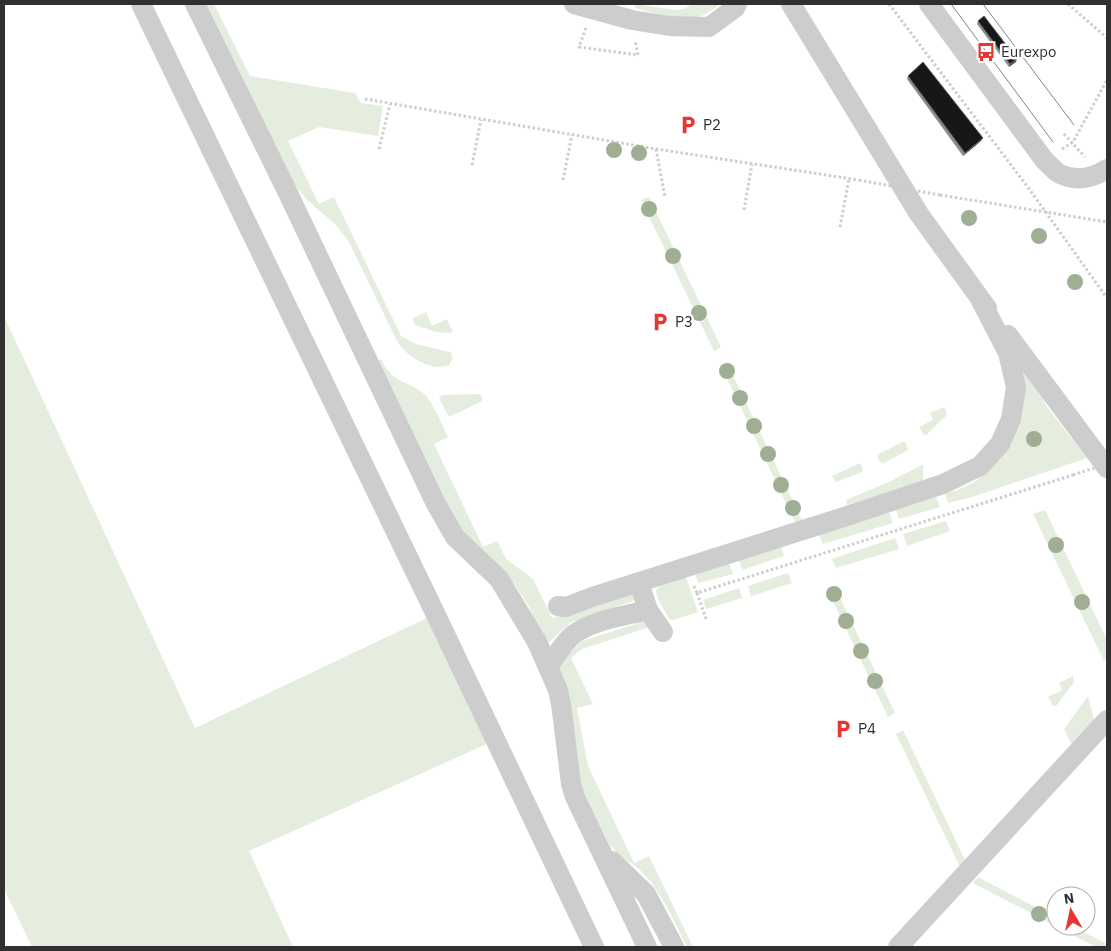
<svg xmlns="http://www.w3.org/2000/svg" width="1111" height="951" font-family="'IBM Plex Sans',sans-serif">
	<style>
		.green { fill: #e5edde }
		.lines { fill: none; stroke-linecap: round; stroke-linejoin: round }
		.path { stroke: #cdcdcd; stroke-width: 3; stroke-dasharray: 2.5 2.5; stroke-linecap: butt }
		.minor { stroke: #cdcdcd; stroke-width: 20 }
		.tram { stroke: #858585; stroke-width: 1 }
		.path-bridge { stroke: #cdcdcd; stroke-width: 3; stroke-dasharray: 2.5 2.5; stroke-linecap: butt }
		.tree { fill: #9eaf94 }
		.wall { fill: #8b8b8b }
		.shaded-wall { fill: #5d5d5d }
		.building { fill: #171717; stroke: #5d5d5d }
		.labels { text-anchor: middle; stroke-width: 5; stroke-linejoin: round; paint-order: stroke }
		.poi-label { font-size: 15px; fill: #303030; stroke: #fff; text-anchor: start }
	</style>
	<rect width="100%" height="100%" fill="#fff"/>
	<!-- green -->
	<path class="green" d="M206 4H214L250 76 355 93 361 103 383 106 378 136 319 127 288 141 319 204 334 197 401 336 416 344 450 352 453 358 449 365C431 372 408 357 398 343L349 242 335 224 307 200 289 178Z
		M635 4 675 10 684 9 692 4H720C691 30 668 16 635 8Z
		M649 197 721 347 714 351 641 200Z
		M426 312 432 326 447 319 452 330V333L436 332 415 325 412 319Z
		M4 316 195 728 431 616 491 742 249 851 293 947H32L4 889Z
		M1015 356 1030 376 1047 407 1087 458 972 497 948 503 945 494 960 489 976 481 997 462Z
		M381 359C392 383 406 380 423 393 433 401 442 425 448 437L434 444 483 547 497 541 506 559 533 579 552 618 634 594 636 600 571 622 547 644 529 607 514 583 456 527 377 362Z
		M728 365 802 520 795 522 722 368Z
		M479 394 482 397V401L449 417 439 398 442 395Z
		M944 407 947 414 946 416 926 435H924L919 427 933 420 930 413Z
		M905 441 908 450 884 463 880 462 877 455Z
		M860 463 863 470 862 472 836 482 832 476Z
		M922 465H923V481L847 505 846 500 889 482Z
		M936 497 940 507 899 519 896 510Z
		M1045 510 1107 640V657L1104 661 1033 514Z
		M889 512 893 523 823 544 819 534Z
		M946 521 950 531 907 546 903 534Z
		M895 538 899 549 836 568 832 559Z
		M781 546 784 556 742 570 739 560Z
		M729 563 733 574 698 583 695 574Z
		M788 573 792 583 751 596 748 586Z
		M686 577 698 612 673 620 669 619 657 596 656 590 661 585Z
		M835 587 895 713 888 717 828 591Z
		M739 588 742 598 706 609 703 600Z
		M645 621 649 626 647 628 582 649 571 658 593 704 577 708 588 766 634 863 649 856 693 947H687L666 905 651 882 638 868 618 854 609 844 580 784 558 665 582 641Z
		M1073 676 1074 682 1056 706H1053L1048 697 1062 690 1059 683Z
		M1088 696 1094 720 1071 744 1064 729Z
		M903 730 966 862 961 869 896 734Z
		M978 877 1056 918V926H1072L1107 944V947H1096L973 883Z"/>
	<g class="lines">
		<!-- path -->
		<path class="path" d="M889 4 1027 186 1107 298
			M1068 4 1107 38
			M586 28 579 47 638 55 635 40
			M365 99 656 149 859 180
			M1064 134 1085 157
			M379 149 390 104
			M656 149 665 197
			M1062 149 1073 142 1107 80
			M472 165 481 120
			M563 180 572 135
			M940 195 1107 222
			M744 210 752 164
			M840 227 849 179
			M694 586 697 593 1073 475
			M697 593 706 619"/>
		<!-- minor -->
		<path class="minor" d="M141 4 436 615 594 947
			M195 4 287 191 436 504 455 537 499 579 537 642 558 690 561 704 571 784 575 797 647 947
			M574 4 632 20 669 26 709 27 735 8 737 4
			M791 4 919 214 987 308
			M929 4 1045 161C1050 165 1055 172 1060 174 1077 182 1093 178 1107 169
			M1008 335 1107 468
			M558 606 566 607 592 597 841 518 943 484 980 466 1000 444 1011 419 1016 387 1008 353 979 297
			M648 610 663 632
			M548 667C556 656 563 643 574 634 593 620 625 616 648 610L639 582
			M612 861 646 894 674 947
			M898 947 1107 720"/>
		<!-- tram -->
		<path class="tram" d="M951 4 1053 142
			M983 4 1074 125"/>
		<!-- path-bridge -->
		<path class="path-bridge" d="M859 180 940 195
			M1073 475 1107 464"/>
	</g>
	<!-- trees -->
	<g class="tree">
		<circle cx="614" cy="150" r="8"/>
		<circle cx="639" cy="153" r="8"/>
		<circle cx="649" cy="209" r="8"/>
		<circle cx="969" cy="218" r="8"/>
		<circle cx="1039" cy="236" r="8"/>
		<circle cx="673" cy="256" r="8"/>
		<circle cx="1075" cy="282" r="8"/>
		<circle cx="699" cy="313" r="8"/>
		<circle cx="727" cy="371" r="8"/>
		<circle cx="740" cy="398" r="8"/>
		<circle cx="754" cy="426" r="8"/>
		<circle cx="1034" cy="439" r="8"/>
		<circle cx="768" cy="454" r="8"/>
		<circle cx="781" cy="485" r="8"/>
		<circle cx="793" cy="508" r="8"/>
		<circle cx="1056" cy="545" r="8"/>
		<circle cx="834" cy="594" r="8"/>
		<circle cx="1082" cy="602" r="8"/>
		<circle cx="846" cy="621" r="8"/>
		<circle cx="861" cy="651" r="8"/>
		<circle cx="875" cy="681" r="8"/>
		<circle cx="1039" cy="914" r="8"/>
	</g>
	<!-- wall -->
	<path class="wall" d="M978 21 1016 62 1009 67 977 24Z
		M908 76 981 141 963 156 907 79Z"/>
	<!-- shaded-wall -->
	<path class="shaded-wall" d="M1017 59 1016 62 1009 67 1010 64Z
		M983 138 981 141 963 156 965 153Z"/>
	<!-- building -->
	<path class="building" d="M984 16 1017 59 1010 64 978 21Z
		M923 62 983 138 965 153 908 76Z"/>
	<!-- icons -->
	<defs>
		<g id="bus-bare" transform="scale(1.5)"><path d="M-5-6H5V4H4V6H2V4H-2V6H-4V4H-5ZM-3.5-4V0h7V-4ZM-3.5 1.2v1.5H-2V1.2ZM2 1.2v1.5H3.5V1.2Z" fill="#e73632" stroke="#fff" stroke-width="2.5" paint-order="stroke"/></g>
		<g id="parking-bare" transform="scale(1.5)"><path d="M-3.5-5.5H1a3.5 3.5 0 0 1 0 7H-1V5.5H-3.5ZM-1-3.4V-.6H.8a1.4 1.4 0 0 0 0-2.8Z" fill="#e73632" stroke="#fff" stroke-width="2.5" paint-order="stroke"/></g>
	</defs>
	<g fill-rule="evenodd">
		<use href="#bus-bare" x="986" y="52"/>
		<use href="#parking-bare" x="688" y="125"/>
		<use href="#parking-bare" x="660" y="322"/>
		<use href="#parking-bare" x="843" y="729"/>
	</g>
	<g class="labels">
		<!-- poi labels -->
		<g class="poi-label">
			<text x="1001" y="57">Eurexpo</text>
			<text x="703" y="130">P2</text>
			<text x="675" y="327">P3</text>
			<text x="858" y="734">P4</text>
		</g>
	</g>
	<!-- border -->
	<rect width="1111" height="951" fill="none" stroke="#303030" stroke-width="10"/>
	<!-- north arrow -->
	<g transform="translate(1071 911) rotate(351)"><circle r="24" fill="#ffffff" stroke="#acacac"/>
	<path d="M0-4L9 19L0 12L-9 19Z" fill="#e73632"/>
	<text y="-8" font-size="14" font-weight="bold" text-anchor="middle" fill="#303030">N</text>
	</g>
</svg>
